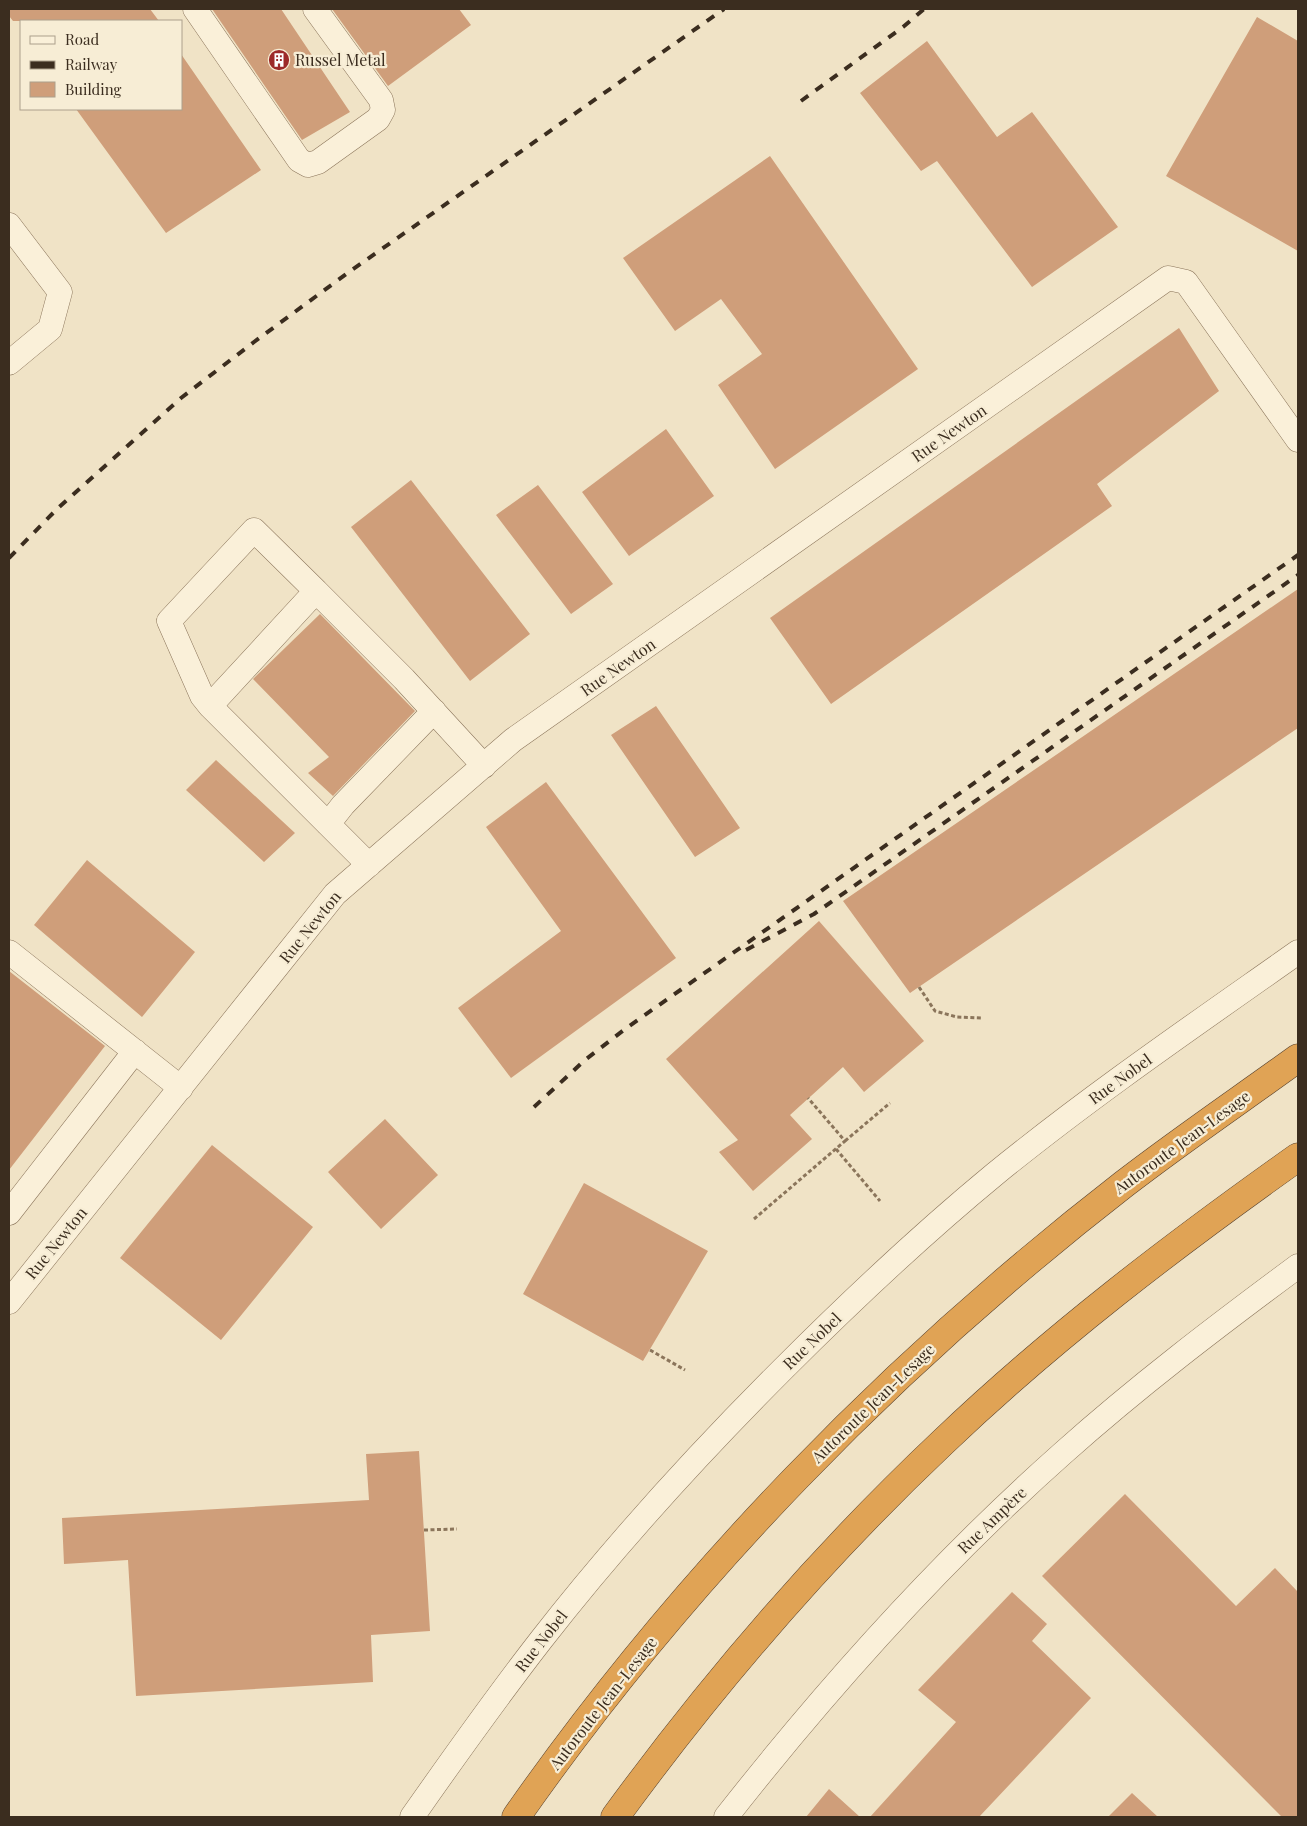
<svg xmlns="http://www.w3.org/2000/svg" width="1307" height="1826" font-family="'Playfair Display',serif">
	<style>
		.building { fill: #cf9e7a }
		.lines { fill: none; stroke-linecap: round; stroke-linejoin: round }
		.minor-casing { stroke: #8b755b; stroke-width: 25 }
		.highway-casing { stroke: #59432f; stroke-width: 29 }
		.path { stroke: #8b755b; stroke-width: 3; stroke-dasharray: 4 2.5; stroke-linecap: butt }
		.minor { stroke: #faf0d9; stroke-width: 24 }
		.highway { stroke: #e0a355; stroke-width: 28 }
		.rail { stroke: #3b2d1f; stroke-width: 4; stroke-dasharray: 9 9; stroke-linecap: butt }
		.labels { text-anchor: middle; stroke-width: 4.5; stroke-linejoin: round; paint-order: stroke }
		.poi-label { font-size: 16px; fill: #3b2d1f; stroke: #f7edd5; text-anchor: start }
		.street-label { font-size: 16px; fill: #3b2d1f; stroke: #f7edd5 }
	</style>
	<rect width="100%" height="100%" fill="#f0e3c6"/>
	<!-- building -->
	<path class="building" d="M9 9H150L159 21H13L9 16Z
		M212 9H281L350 112 302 140Z
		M332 9H459L471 25 388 86Z
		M1257 17 1298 41V251L1166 176Z
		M927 41 997 137 1032 112 1118 227 1032 287 937 161 921 171 860 93Z
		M181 54 261 170 166 233 76 109H181Z
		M770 156 918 369 775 469 718 385 762 354 721 299 675 331 623 258Z
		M1179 328 1219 391 1097 484 1112 506 831 704 770 618Z
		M666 429 714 496 629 556 582 492Z
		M411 480 530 634 470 681 351 527Z
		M538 485 613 584 571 614 496 515Z
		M1298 589V728L910 993 843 901Z
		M320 614 415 711 333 796 308 773 329 757 253 679Z
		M656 706 740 828 695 857 611 735Z
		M216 760 295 833 264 862 186 790Z
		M546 782 676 958 511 1078 458 1008 561 931 486 827Z
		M87 860 195 952 142 1017 34 925Z
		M819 921 924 1041 864 1092 843 1067 790 1115 812 1139 753 1191 719 1152 738 1140 666 1059Z
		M9 971 105 1046 9 1170Z
		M385 1119 438 1175 381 1229 328 1172Z
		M212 1145 313 1227 221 1340 120 1258Z
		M584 1183 708 1251 643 1361 523 1294Z
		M419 1451 430 1631 371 1635 373 1682 136 1696 128 1560 64 1564 62 1518 369 1500 366 1454Z
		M1125 1494 1236 1606 1275 1568 1298 1592V1817H1282L1042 1576Z
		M1012 1592 1047 1624 1032 1641 1091 1698 979 1817H870L956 1722 918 1690Z
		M829 1789 860 1817H806Z
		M1132 1793 1158 1817H1108Z"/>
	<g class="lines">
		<!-- minor casing -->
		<g class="minor-casing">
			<path id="minor" d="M195 9 299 160 308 165 318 162 378 119 383 110 381 100 315 9
				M9 225 60 292 50 329 9 363
				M316 591 254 530 169 621 202 696 210 706 369 865
				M210 706 316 591 404 679 484 766
				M328 824 343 805 434 711
				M9 952 181 1088
				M9 1213 135 1051
				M9 1302 335 894 513 740 1168 278 1186 282 1298 440
				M412 1817C454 1757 496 1698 541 1640 615 1545 697 1455 783 1369 851 1301 921 1235 995 1174 1092 1095 1196 1024 1298 952
				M726 1817C828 1687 939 1563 1063 1453 1138 1386 1217 1326 1298 1266"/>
		</g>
		<!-- highway casing -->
		<g class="highway-casing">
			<path id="highway" d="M516 1817C684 1577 892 1364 1124 1184 1181 1140 1240 1100 1298 1058
				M615 1817C713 1683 822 1556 943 1442 1053 1337 1174 1245 1298 1157"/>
		</g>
		<!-- path -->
		<path class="path" d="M919 987 935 1011 957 1017 982 1018
			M845 1141 890 1103
			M836 1149 880 1201
			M754 1219 845 1141 808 1098
			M650 1350 685 1370
			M424 1530 457 1529"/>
		<!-- minor -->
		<use href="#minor" class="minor"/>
		<!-- highway -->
		<use href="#highway" class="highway"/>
		<!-- rail -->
		<path class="rail" d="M801 101 903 27 924 9
			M9 558 58 508 181 398 254 342 349 272 724 9
			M746 950 814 914 1298 575
			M534 1107 585 1060 625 1029 1298 555"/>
	</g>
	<!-- icons -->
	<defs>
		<g id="building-disc" transform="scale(1.125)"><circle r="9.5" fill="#9c2929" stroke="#f7edd5"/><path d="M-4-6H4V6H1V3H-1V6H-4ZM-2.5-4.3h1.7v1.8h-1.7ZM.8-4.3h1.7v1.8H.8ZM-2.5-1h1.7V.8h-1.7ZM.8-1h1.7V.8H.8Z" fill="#fff"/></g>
	</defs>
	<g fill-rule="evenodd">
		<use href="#building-disc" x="279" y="60"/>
	</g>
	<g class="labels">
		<!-- poi labels -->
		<g class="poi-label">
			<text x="295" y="66">Russel Metal</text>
		</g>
		<!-- street labels -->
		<g class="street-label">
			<text transform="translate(949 433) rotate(-35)" y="6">Rue Newton</text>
			<text transform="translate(618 667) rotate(-35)" y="6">Rue Newton</text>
			<text transform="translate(310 927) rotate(-51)" y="6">Rue Newton</text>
			<text transform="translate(1120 1079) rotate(-36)" y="6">Rue Nobel</text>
			<text transform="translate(1182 1142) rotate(-36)" y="6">Autoroute Jean-Lesage</text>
			<text transform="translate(56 1243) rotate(-51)" y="6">Rue Newton</text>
			<text transform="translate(812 1341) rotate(-44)" y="6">Rue Nobel</text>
			<text transform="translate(873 1403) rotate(-44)" y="6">Autoroute Jean-Lesage</text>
			<text transform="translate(992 1520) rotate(-44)" y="6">Rue Ampère</text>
			<text transform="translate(541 1641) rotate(-52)" y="6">Rue Nobel</text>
			<text transform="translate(603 1703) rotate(-52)" y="6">Autoroute Jean-Lesage</text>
		</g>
	</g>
	<!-- border -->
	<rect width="1307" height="1826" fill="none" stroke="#3b2d1f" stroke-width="20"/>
	<!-- legend -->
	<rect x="20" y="20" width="162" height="90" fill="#f7edd5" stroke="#aca08c"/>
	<rect x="30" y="36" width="25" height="8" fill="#faf0d9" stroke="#aca08c"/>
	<text x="65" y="45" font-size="15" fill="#3b2d1f">Road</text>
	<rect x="30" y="61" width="25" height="8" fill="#3b2d1f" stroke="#aca08c"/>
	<text x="65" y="70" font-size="15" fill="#3b2d1f">Railway</text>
	<rect x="30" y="82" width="25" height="15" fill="#cf9e7a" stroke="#aca08c"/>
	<text x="65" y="95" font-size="15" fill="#3b2d1f">Building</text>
</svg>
